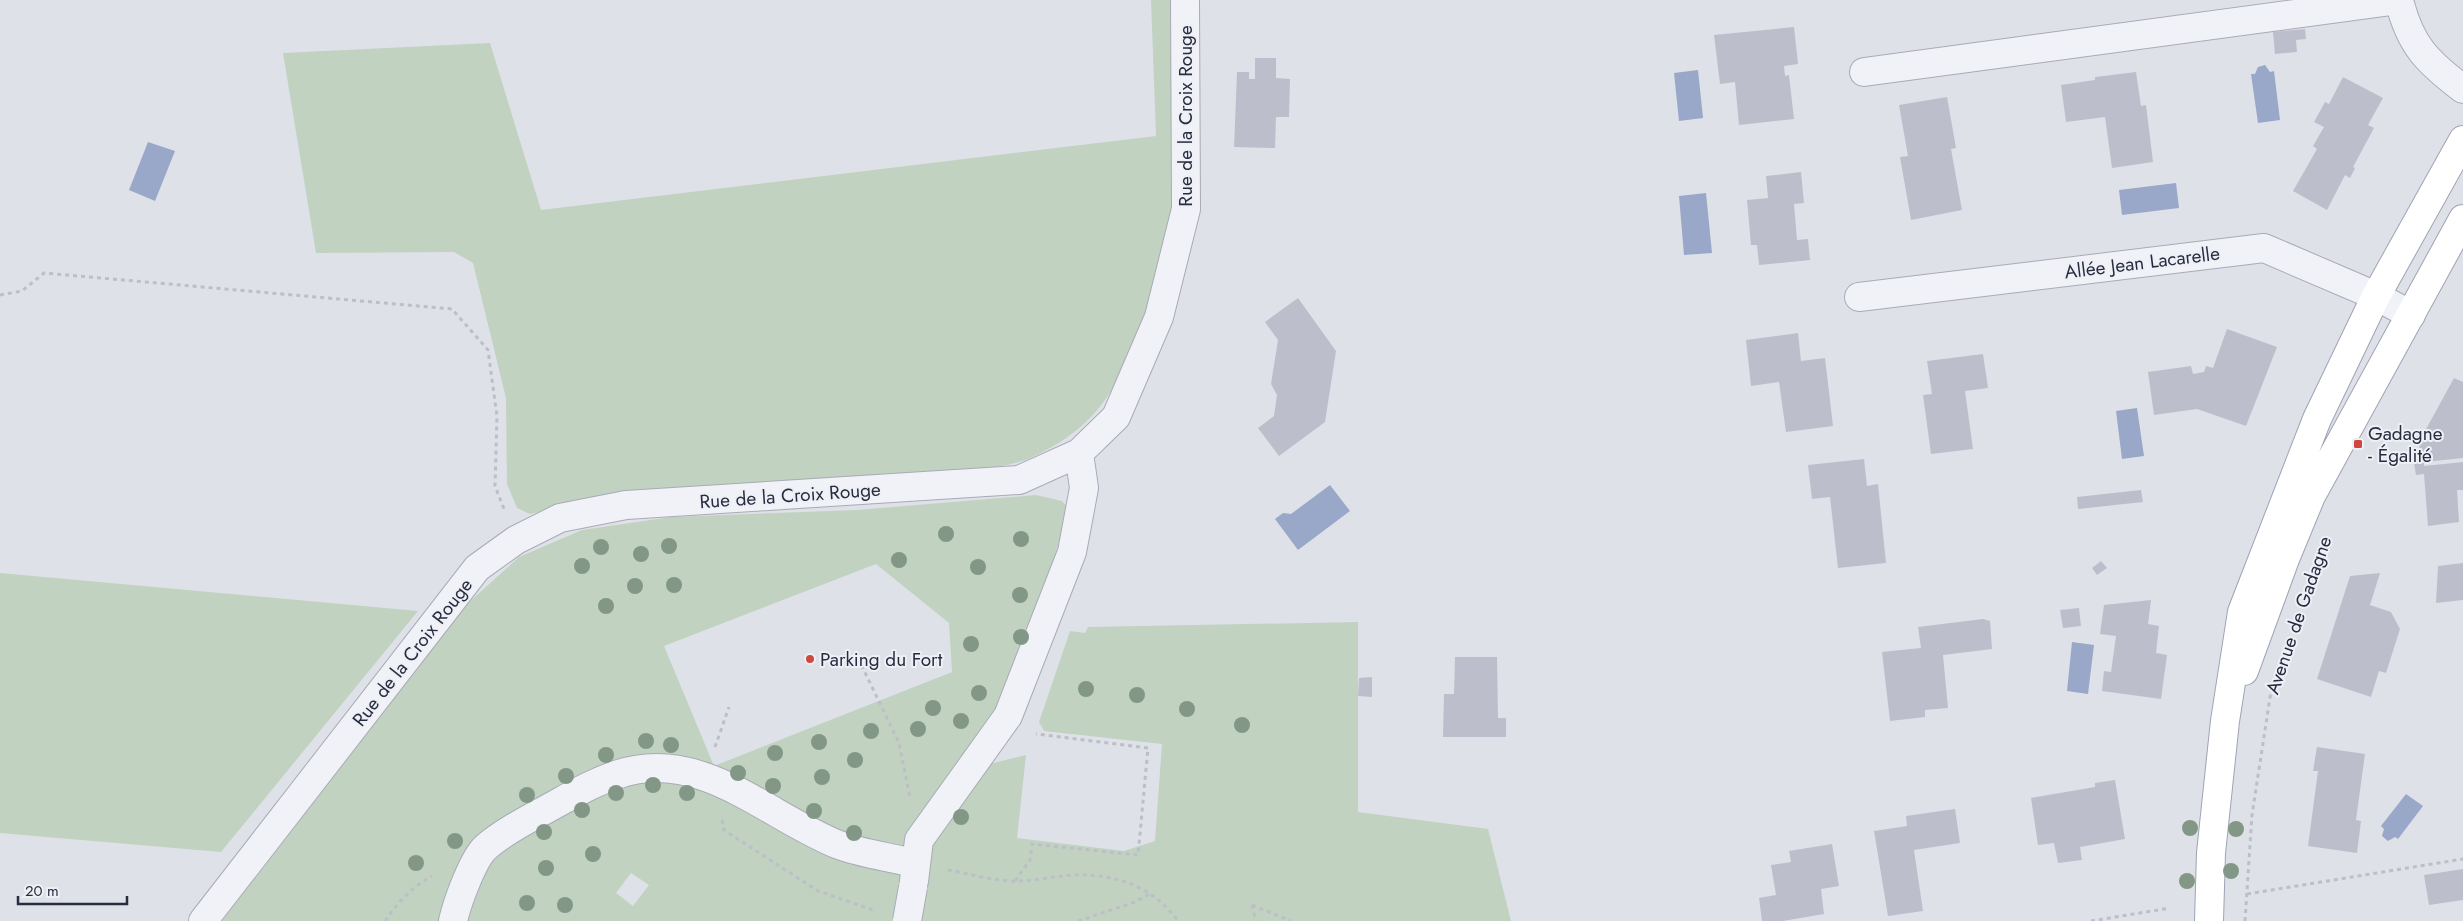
<svg xmlns="http://www.w3.org/2000/svg" width="2463" height="921" font-family="Jost,sans-serif">
	<style>
		.green { fill: #c1d2c0; fill-rule: evenodd }
		.water { fill: #99a7c9 }
		.building { fill: #bcbfcb }
		.lines { fill: none; stroke-linecap: round; stroke-linejoin: round }
		.minor-casing { stroke: #a8abb6; stroke-width: 30 }
		.major-casing { stroke: #9ea3b4; stroke-width: 30 }
		.path { stroke: #bcbfc7; stroke-width: 3; stroke-dasharray: 4 4; stroke-linecap: butt }
		.minor { stroke: #f1f2f7; stroke-width: 28 }
		.major { stroke: #fff; stroke-width: 28 }
		.minor-bridge-casing { stroke: #a8abb6; stroke-width: 30; stroke-linecap: butt }
		.minor-bridge { stroke: #f1f2f7; stroke-width: 28 }
		.tree { fill: #829785 }
		.poi-dot { fill: #d04641; stroke: #eef0f6; stroke-width: 2 }
		.labels { text-anchor: middle; stroke-width: 4; stroke-linejoin: round; paint-order: stroke }
		.street-label { font-size: 19px; fill: #272c40; stroke: #eef0f6 }
		.poi-label { font-size: 19px; fill: #272c40; stroke: #eef0f6; text-anchor: start }
	</style>
	<rect width="100%" height="100%" fill="#dfe1e8"/>
	<!-- green -->
	<path class="green" d="M1151 0H1170L1175 182C1171 249 1137 374 1087 421 1071 437 1040 456 1019 462 1007 466 994 467 981 469L565 506 530 514 517 508 507 484 506 398 473 263 454 252 316 253 283 53 490 43 541 210 1156 136Z
		M1036 495 1062 501 1068 508 1044 595 985 765 1026 755 1017 838 1124 851 1155 841 1162 744 1044 731 1039 722 1070 631 1085 633 1088 627 1358 622V812L1488 829 1511 921H222L466 605 519 557 582 530 671 517 857 510ZM876 564 949 623 952 672 714 766 664 646ZM631 873 649 885 633 906 616 893Z
		M0 573 418 611 221 852 0 833Z"/>
	<!-- water -->
	<path class="water" d="M2265 65 2270 72 2274 71 2280 120 2258 123 2251 74H2255L2258 67Z
		M1698 70 1703 118 1679 121 1674 73Z
		M148 142 175 151 155 201 129 190Z
		M2176 183 2179 208 2122 215 2119 190Z
		M1706 193 1712 253 1684 255 1679 196Z
		M2137 408 2144 456 2122 459 2116 411Z
		M1330 485 1350 511 1298 550 1275 519 1283 513 1291 514Z
		M2072 642 2094 645 2088 694 2067 691Z
		M2406 794 2423 806 2398 839 2395 837 2388 841 2382 836 2384 829 2381 826Z"/>
	<!-- building -->
	<path class="building" d="M1794 27 1798 64 1784 66 1785 76 1789 75 1794 119 1739 125 1735 82 1720 84 1714 35Z
		M2305 29 2306 39 2296 40 2297 52 2275 54 2273 32Z
		M1255 58H1276V78L1290 79 1289 117H1276L1275 148 1234 147 1237 72H1249V79H1255Z
		M2136 72 2141 106 2146 105 2153 162 2112 168 2105 117 2066 122 2061 85 2095 80V77Z
		M2343 77 2383 98 2368 125 2374 128 2353 167 2355 168 2350 178 2345 175 2327 210 2293 191 2317 149 2313 146 2324 127 2314 122 2325 102 2329 104Z
		M1947 97 1956 148 1951 149 1962 210 1911 220 1900 157 1908 156 1899 105Z
		M1801 172 1804 203 1794 204 1797 240 1808 239 1810 260 1759 265 1757 245H1751L1747 200 1768 198 1766 176Z
		M1298 298 1336 351 1325 422 1279 456 1258 428 1274 416 1277 395 1271 384 1278 340 1265 322Z
		M2227 329 2277 347 2246 426 2197 409 2154 415 2148 372 2191 366 2193 374 2204 372 2206 366 2213 368Z
		M1798 333 1801 361 1825 358 1833 426 1786 432 1779 382 1751 386 1746 340Z
		M1983 354 1988 388 1965 391 1973 449 1931 454 1923 395 1932 394 1927 361Z
		M2454 378 2463 382V458L2424 462V466L2463 462V490H2457L2459 522 2428 526 2424 474 2416 475 2414 463 2421 462 2419 442Z
		M1864 459 1867 486 1878 484 1886 563 1838 568 1830 497 1812 499 1808 465Z
		M2141 490 2143 502 2078 509 2077 497Z
		M2101 561 2107 568 2097 575 2092 568Z
		M2463 563V600L2436 603 2438 566Z
		M2380 573 2370 605 2391 612 2400 629 2386 673 2379 671 2371 697 2317 679 2350 576Z
		M2151 600 2148 624 2159 626 2156 653 2167 655 2161 699 2102 691 2104 671 2111 672 2116 636 2100 634 2104 605Z
		M2079 608 2081 626 2063 628 2060 610Z
		M1983 619 1990 621 1992 649 1943 655 1948 708 1925 710V717L1890 721 1882 652 1921 648 1918 627Z
		M1455 657H1497L1498 718H1506V737H1443L1444 694H1454Z
		M1372 677V697L1358 696 1359 678Z
		M2317 747 2365 754 2356 820 2361 821 2357 853 2308 846 2318 771H2313Z
		M2115 780 2125 839 2080 847 2082 860 2058 863 2054 843 2038 845 2031 798 2095 787V783Z
		M1955 809 1960 843 1914 850 1923 911 1888 916 1874 831 1907 826 1906 816Z
		M1832 844 1839 886 1821 889 1824 914 1783 921H1762L1759 898 1776 895 1771 865 1791 862 1789 851Z
		M2463 869V900L2429 905 2424 875Z"/>
	<g class="lines">
		<!-- minor casing -->
		<g class="minor-casing">
			<path id="minor" d="M2399 0C2410 45 2427 62 2463 89
				M1864 72 2399 0
				M1859 297 2264 248 2376 296 2411 315
				M914 881 919 840 1008 716 1072 552 1084 488 1079 453
				M203 921 477 568 516 540 560 518 626 505 1019 480 1079 453 1116 417 1159 317 1186 209 1185 0
				M453 921C457 903 472 862 484 849 497 836 528 819 545 810 569 797 593 782 619 774 701 747 768 817 839 845 863 854 891 857 916 864"/>
		</g>
		<!-- major casing -->
		<g class="major-casing">
			<path id="major" d="M2244 671 2285 559 2311 496 2463 219
				M2209 921 2211 853 2225 721 2242 612 2317 419 2376 296 2463 140"/>
		</g>
		<!-- path -->
		<path class="path" d="M0 295 22 291 44 273 452 309 488 350 497 416 495 486 504 509
			M858 658 899 743 910 797
			M715 747 729 707
			M722 820 724 830 818 891 876 911
			M948 870C970 874 994 881 1016 881 1035 881 1054 876 1074 875 1117 874 1152 886 1178 921
			M1015 881 1030 860 1032 844 1138 855 1148 748 1036 734
			M2247 894 2463 859
			M1252 905 1291 921
			M1252 905 1256 921
			M385 921C398 902 412 887 432 876
			M1078 921 1135 902 1151 893
			M2091 921 2170 908
			M2245 921 2252 815 2271 691"/>
		<!-- minor -->
		<use href="#minor" class="minor"/>
		<!-- major -->
		<use href="#major" class="major"/>
		<!-- minor-bridge casing -->
		<g class="minor-bridge-casing">
			<path id="minor-bridge" d="M907 921 913 887"/>
		</g>
		<!-- minor-bridge -->
		<use href="#minor-bridge" class="minor-bridge"/>
	</g>
	<!-- trees -->
	<g class="tree">
		<circle cx="946" cy="534" r="8"/>
		<circle cx="1021" cy="539" r="8"/>
		<circle cx="669" cy="546" r="8"/>
		<circle cx="601" cy="547" r="8"/>
		<circle cx="641" cy="554" r="8"/>
		<circle cx="899" cy="560" r="8"/>
		<circle cx="582" cy="566" r="8"/>
		<circle cx="978" cy="567" r="8"/>
		<circle cx="674" cy="585" r="8"/>
		<circle cx="635" cy="586" r="8"/>
		<circle cx="1020" cy="595" r="8"/>
		<circle cx="606" cy="606" r="8"/>
		<circle cx="1021" cy="637" r="8"/>
		<circle cx="971" cy="644" r="8"/>
		<circle cx="1086" cy="689" r="8"/>
		<circle cx="979" cy="693" r="8"/>
		<circle cx="1137" cy="695" r="8"/>
		<circle cx="933" cy="708" r="8"/>
		<circle cx="1187" cy="709" r="8"/>
		<circle cx="961" cy="721" r="8"/>
		<circle cx="1242" cy="725" r="8"/>
		<circle cx="918" cy="729" r="8"/>
		<circle cx="871" cy="731" r="8"/>
		<circle cx="646" cy="741" r="8"/>
		<circle cx="819" cy="742" r="8"/>
		<circle cx="671" cy="745" r="8"/>
		<circle cx="775" cy="753" r="8"/>
		<circle cx="606" cy="755" r="8"/>
		<circle cx="855" cy="760" r="8"/>
		<circle cx="738" cy="773" r="8"/>
		<circle cx="566" cy="776" r="8"/>
		<circle cx="822" cy="777" r="8"/>
		<circle cx="653" cy="785" r="8"/>
		<circle cx="773" cy="786" r="8"/>
		<circle cx="616" cy="793" r="8"/>
		<circle cx="687" cy="793" r="8"/>
		<circle cx="527" cy="795" r="8"/>
		<circle cx="582" cy="810" r="8"/>
		<circle cx="814" cy="811" r="8"/>
		<circle cx="961" cy="817" r="8"/>
		<circle cx="2190" cy="828" r="8"/>
		<circle cx="2236" cy="829" r="8"/>
		<circle cx="544" cy="832" r="8"/>
		<circle cx="854" cy="833" r="8"/>
		<circle cx="455" cy="841" r="8"/>
		<circle cx="593" cy="854" r="8"/>
		<circle cx="416" cy="863" r="8"/>
		<circle cx="546" cy="868" r="8"/>
		<circle cx="2231" cy="871" r="8"/>
		<circle cx="2187" cy="881" r="8"/>
		<circle cx="527" cy="903" r="8"/>
		<circle cx="565" cy="905" r="8"/>
	</g>
	<!-- markers -->
	<g class="poi-dot">
		<rect x="2353" y="439" width="10" height="10" rx="2.5"/>
		<circle cx="810" cy="659" r="5"/>
	</g>
	<g class="labels">
		<!-- street labels -->
		<g class="street-label">
			<text transform="translate(1185 116) rotate(-90)" y="7">Rue de la Croix Rouge</text>
			<text transform="translate(2142 262) rotate(-7)" y="7">Allée Jean Lacarelle</text>
			<text transform="translate(790 495) rotate(-4)" y="7">Rue de la Croix Rouge</text>
			<text transform="translate(2298 615) rotate(-71)" y="7">Avenue de Gadagne</text>
			<text transform="translate(412 652) rotate(-52)" y="7">Rue de la Croix Rouge</text>
		</g>
		<!-- poi labels -->
		<g class="poi-label">
			<text x="2368" y="440">Gadagne<tspan x="2368" dy="22">- Égalité</tspan></text>
			<text x="820" y="666">Parking du Fort</text>
		</g>
	</g>
	<!-- scale -->
	<path d="M18 896v8h109v-8" fill="none" stroke="#272c40" stroke-width="2.5"/>
	<text x="25" y="896" font-size="15" fill="#272c40" stroke="#eef0f6" stroke-width="4" paint-order="stroke">20 m</text>
</svg>
